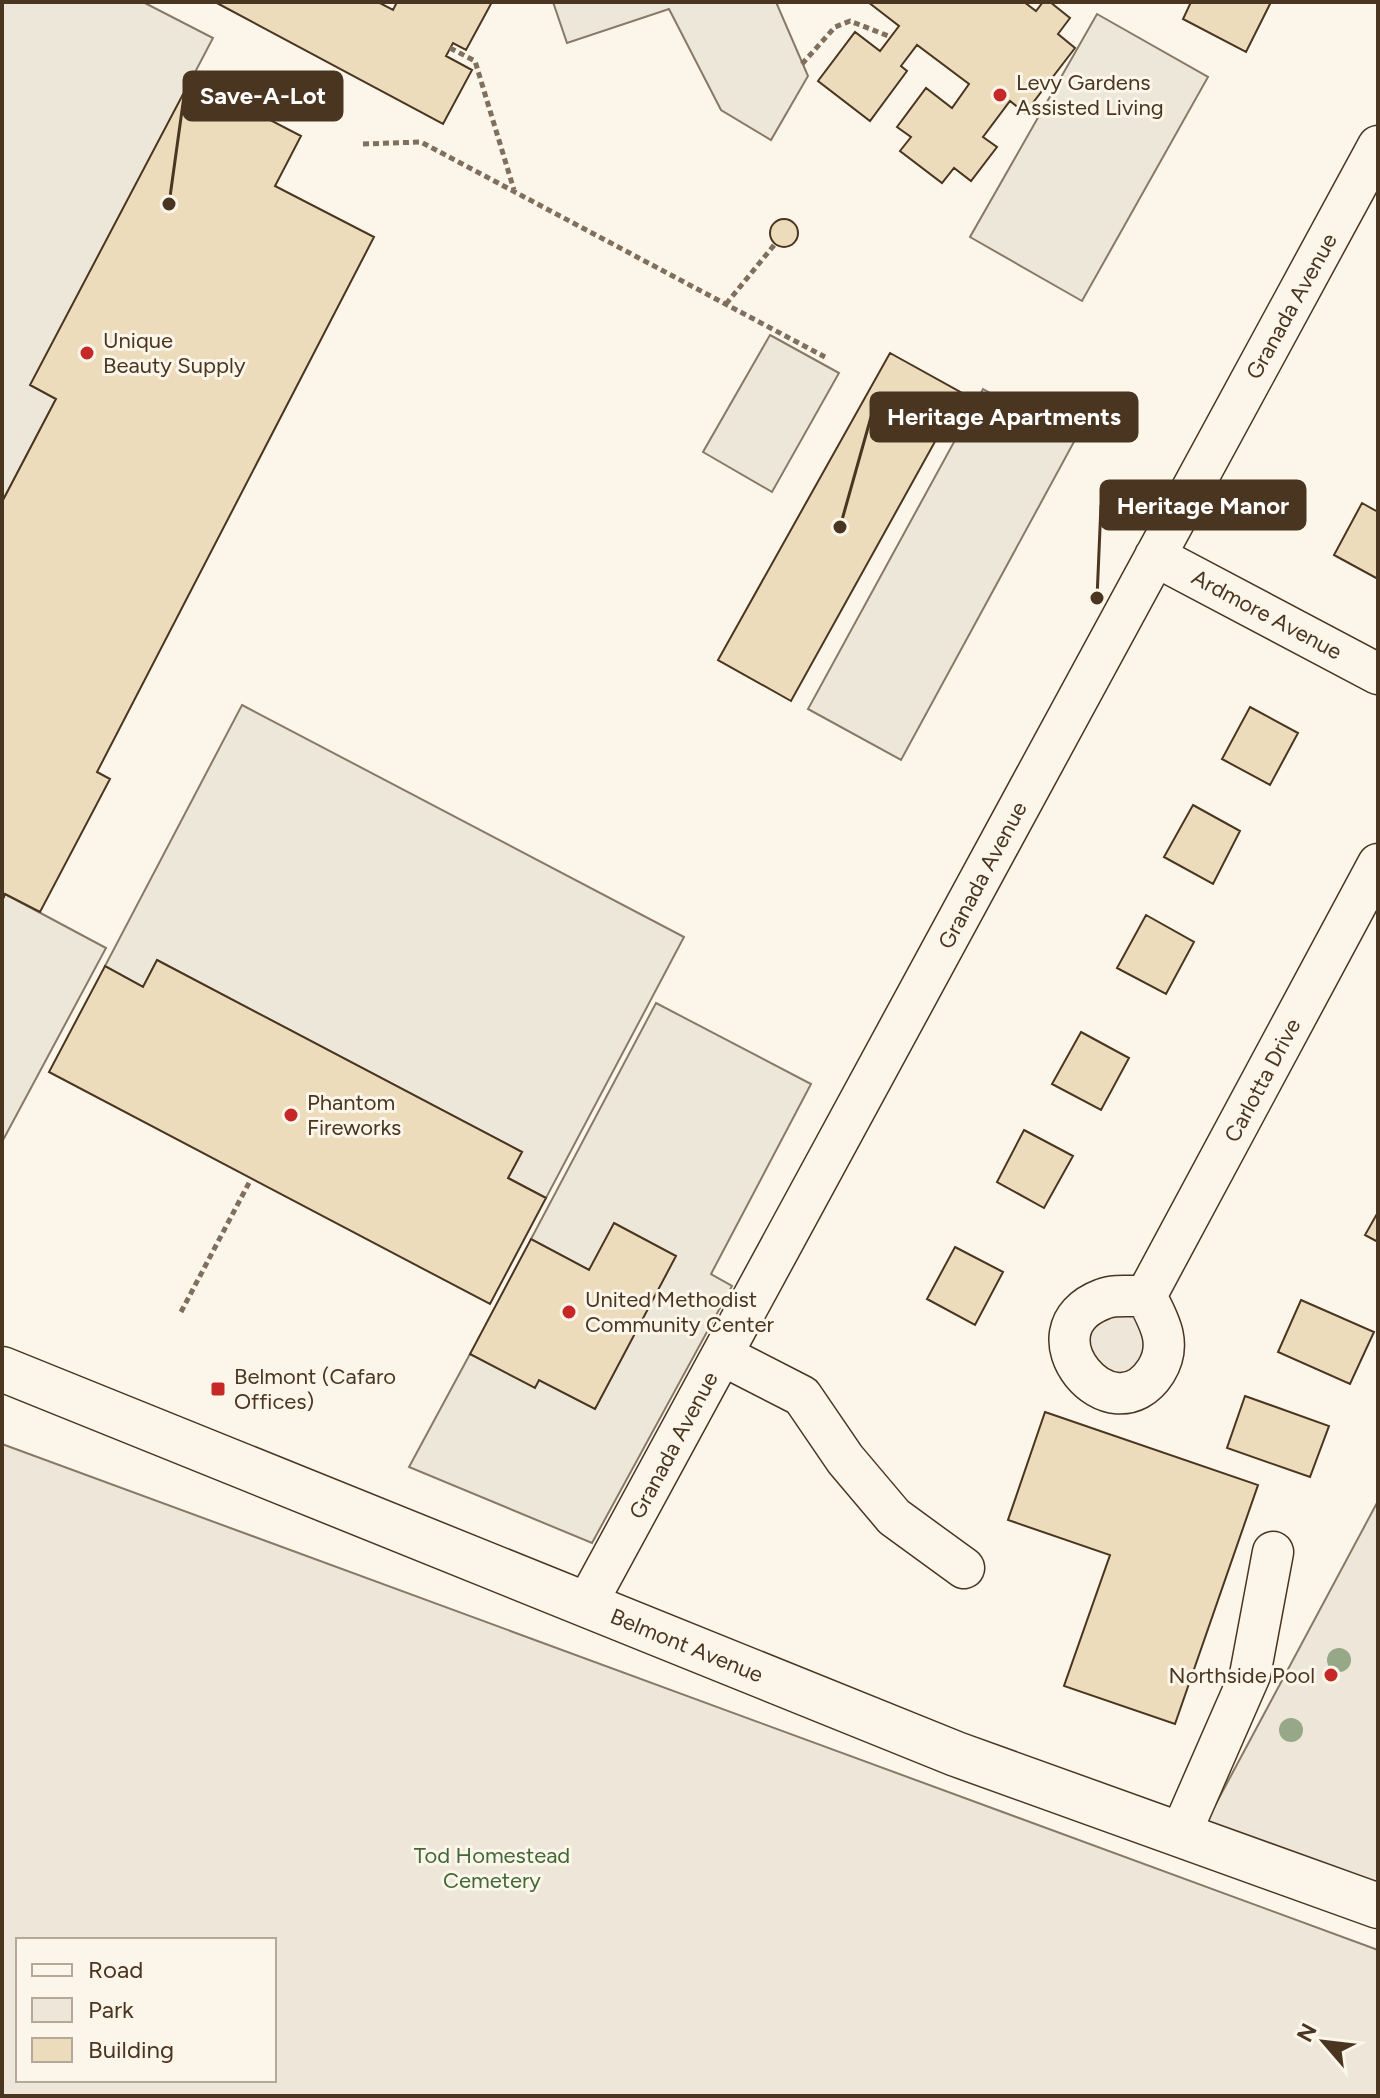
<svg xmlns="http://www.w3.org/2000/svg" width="1380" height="2098" font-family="Figtree,sans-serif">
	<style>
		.green { fill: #ede6d9; stroke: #887966; stroke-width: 2; fill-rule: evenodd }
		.parking { fill: #ede7d9; stroke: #887966; stroke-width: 2 }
		.building { fill: #ecdcbc; stroke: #4a3520; stroke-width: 2 }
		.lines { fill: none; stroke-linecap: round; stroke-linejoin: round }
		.minor-casing { stroke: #4a3520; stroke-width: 43 }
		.major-casing { stroke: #4a3520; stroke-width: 47 }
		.path { stroke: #7f6f5c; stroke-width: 5; stroke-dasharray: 6 4; stroke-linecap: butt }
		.minor { stroke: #fbf6e9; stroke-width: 40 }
		.major { stroke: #fbf6e9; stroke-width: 44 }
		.tree { fill: #96a887 }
		.poi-dot { fill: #c62828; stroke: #fbf6e9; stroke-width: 3 }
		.labels { text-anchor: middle; stroke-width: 6; stroke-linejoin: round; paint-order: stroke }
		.poi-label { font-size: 22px; fill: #4a3520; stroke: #fbf6e9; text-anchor: start }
		.street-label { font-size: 22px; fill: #4a3520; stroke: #fbf6e9 }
		.park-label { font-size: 22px; fill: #436837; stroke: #fbf6e9 }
		.leader { fill: none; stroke: #4a3520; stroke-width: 3 }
		.callout-dot { fill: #4a3520; stroke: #fbf6e9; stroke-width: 3 }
		.callout { fill: #4a3520; stroke: #4a3520; stroke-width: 3 }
		.callout-label { font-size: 24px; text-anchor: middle; font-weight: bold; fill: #fff }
	</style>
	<rect width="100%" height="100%" fill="#fbf6e9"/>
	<!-- green -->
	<path class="green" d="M1146 1296 1164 1357 1100 1389 1074 1323Z
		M2 1444 1378 1950V2096H2ZM18 1940H274V2080H18Z
		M1378 1501V1906L1196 1841Z"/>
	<!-- parking -->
	<path class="parking" d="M2 2H143L213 38 31 385 56 399 2 502Z
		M553 2H776L808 76 771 140 721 110 669 9 567 43Z
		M1097 14 1208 77 1082 301 970 237Z
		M770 335 839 373 772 492 703 452Z
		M983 389 1075 440 901 760 808 709Z
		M242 705 684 937 546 1198 508 1178 522 1152 157 960 143 987 105 966Z
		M5 894 106 948 2 1142V901Z
		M656 1003 811 1084 711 1274 732 1286 592 1543 409 1467 470 1354 539 1380 595 1409 675 1256 589 1270 531 1239Z"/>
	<!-- building -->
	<path class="building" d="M215 2H378L393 10 397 2H492L466 50 453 43 446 56 472 70 443 124Z
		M868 2H1024L1036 11 1043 2H1050L1070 18 1058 34 1075 48 1025 113 1010 101 983 137 997 147 971 181 954 168 942 183 900 151 911 137 897 127 926 88 952 108 969 84 917 45 901 66 907 71 870 121 818 81 855 32 880 51 899 26Z
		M1191 2H1271L1246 52 1183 19Z
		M191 79 301 136 275 186 374 237 97 772 110 779 40 912 5 894 2 901V502L56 399 30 385Z
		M770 233a14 14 0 1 1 28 0a14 14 0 1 1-28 0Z
		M890 353 962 393 791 701 718 660Z
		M1362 503 1378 512V579L1334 555Z
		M1250 707 1298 733 1270 785 1222 759Z
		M1193 805 1240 831 1213 884 1164 857Z
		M1146 915 1194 942 1166 994 1117 968Z
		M157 960 522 1152 508 1178 546 1198 490 1304 49 1072 105 966 143 987Z
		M1081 1032 1129 1058 1101 1110 1052 1084Z
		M1024 1130 1073 1156 1044 1208 997 1182Z
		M1378 1212V1242L1365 1235Z
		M614 1223 676 1256 595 1409 539 1380 535 1388 470 1354 531 1239 589 1270Z
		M955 1247 1003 1272 975 1325 927 1299Z
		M1301 1300 1374 1332 1350 1384 1278 1352Z
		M1245 1396 1329 1426 1310 1477 1227 1448Z
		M1045 1412 1258 1485 1175 1724 1064 1686 1110 1555 1008 1520Z"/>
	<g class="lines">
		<!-- minor casing -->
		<g class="minor-casing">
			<path id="minor" d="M1155 556 1378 674
				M1146 1296 1378 864
				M1146 1296C1159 1321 1173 1344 1156 1371 1112 1440 1020 1330 1103 1299 1115 1294 1133 1297 1146 1296Z
				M722 1355 802 1396 845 1459 894 1517 964 1568
				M586 1605 1378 146
				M1180 1835 1250 1675 1273 1552"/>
		</g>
		<!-- major casing -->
		<g class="major-casing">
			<path id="major" d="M2 1369 956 1754 1378 1906"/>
		</g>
		<!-- path -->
		<path class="path" d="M450 48 475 61 514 190
			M802 64 835 27 850 21 891 37
			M363 144 421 142 825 357
			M726 304 775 244
			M181 1312 251 1179"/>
		<!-- minor -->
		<use href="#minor" class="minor"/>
		<!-- major -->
		<use href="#major" class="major"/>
	</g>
	<!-- trees -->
	<g class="tree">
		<circle cx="1339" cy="1660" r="12"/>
		<circle cx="1291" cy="1730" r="12"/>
	</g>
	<!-- markers -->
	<g class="poi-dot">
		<circle cx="1000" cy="95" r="8"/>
		<circle cx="87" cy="353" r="8"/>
		<circle cx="291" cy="1115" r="8"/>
		<circle cx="569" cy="1312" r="8"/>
		<rect x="210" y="1381" width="16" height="16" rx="4"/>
		<circle cx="1331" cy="1675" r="8"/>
	</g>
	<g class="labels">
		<!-- poi labels -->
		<g class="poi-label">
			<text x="1016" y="90">Levy Gardens<tspan x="1016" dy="25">Assisted Living</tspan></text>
			<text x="103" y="348">Unique<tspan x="103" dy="25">Beauty Supply</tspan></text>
			<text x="307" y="1110">Phantom<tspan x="307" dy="25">Fireworks</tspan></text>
			<text x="585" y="1307">United Methodist<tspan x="585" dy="25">Community Center</tspan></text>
			<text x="234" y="1384">Belmont (Cafaro<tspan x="234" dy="25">Offices)</tspan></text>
			<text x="1315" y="1683" text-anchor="end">Northside Pool</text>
		</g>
		<!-- street labels -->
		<g class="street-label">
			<text transform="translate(1291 306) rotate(-61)" y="8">Granada Avenue</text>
			<text transform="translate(1267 614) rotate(28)" y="8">Ardmore Avenue</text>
			<text transform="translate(982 875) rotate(-62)" y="8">Granada Avenue</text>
			<text transform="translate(1262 1080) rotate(-62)" y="8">Carlotta Drive</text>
			<text transform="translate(673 1445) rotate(-62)" y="8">Granada Avenue</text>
			<text transform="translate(687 1645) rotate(22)" y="8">Belmont Avenue</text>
		</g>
		<!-- park labels -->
		<g class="park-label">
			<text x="492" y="1863">Tod Homestead<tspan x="492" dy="25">Cemetery</tspan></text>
		</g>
	</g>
	<!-- callouts -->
	<path class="leader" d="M169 204L184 96M840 527L871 417M1097 598L1101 505"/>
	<g class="callout-dot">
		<circle cx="169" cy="204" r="8"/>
		<circle cx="840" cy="527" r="8"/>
		<circle cx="1097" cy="598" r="8"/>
	</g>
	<g class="callout">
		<rect x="184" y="72" width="158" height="48" rx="8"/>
		<rect x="871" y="393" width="266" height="48" rx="8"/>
		<rect x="1101" y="481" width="204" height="48" rx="8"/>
	</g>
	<g class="callout-label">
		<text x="263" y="104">Save-A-Lot</text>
		<text x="1004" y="425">Heritage Apartments</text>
		<text x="1203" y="514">Heritage Manor</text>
	</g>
	<!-- border -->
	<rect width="1380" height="2098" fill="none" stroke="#4a3520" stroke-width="8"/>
	<!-- legend -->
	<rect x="16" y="1938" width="260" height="144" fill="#fbf6e9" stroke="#b4a999" stroke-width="2"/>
	<rect x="32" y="1964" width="40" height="12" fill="#fbf6e9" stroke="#b4a999" stroke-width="2"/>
	<text x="88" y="1978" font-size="24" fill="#4a3520">Road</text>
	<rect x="32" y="1998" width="40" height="24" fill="#ede6d9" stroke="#b4a999" stroke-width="2"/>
	<text x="88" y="2018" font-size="24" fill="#4a3520">Park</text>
	<rect x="32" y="2038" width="40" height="24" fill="#ecdcbc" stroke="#b4a999" stroke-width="2"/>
	<text x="88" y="2058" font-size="24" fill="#4a3520">Building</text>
	<!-- north arrow -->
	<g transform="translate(1324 2042) rotate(298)" stroke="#fbf6e9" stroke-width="6" paint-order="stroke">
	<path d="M0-6L14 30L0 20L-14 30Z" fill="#4a3520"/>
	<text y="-12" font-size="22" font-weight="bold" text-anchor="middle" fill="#4a3520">N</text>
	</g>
</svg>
